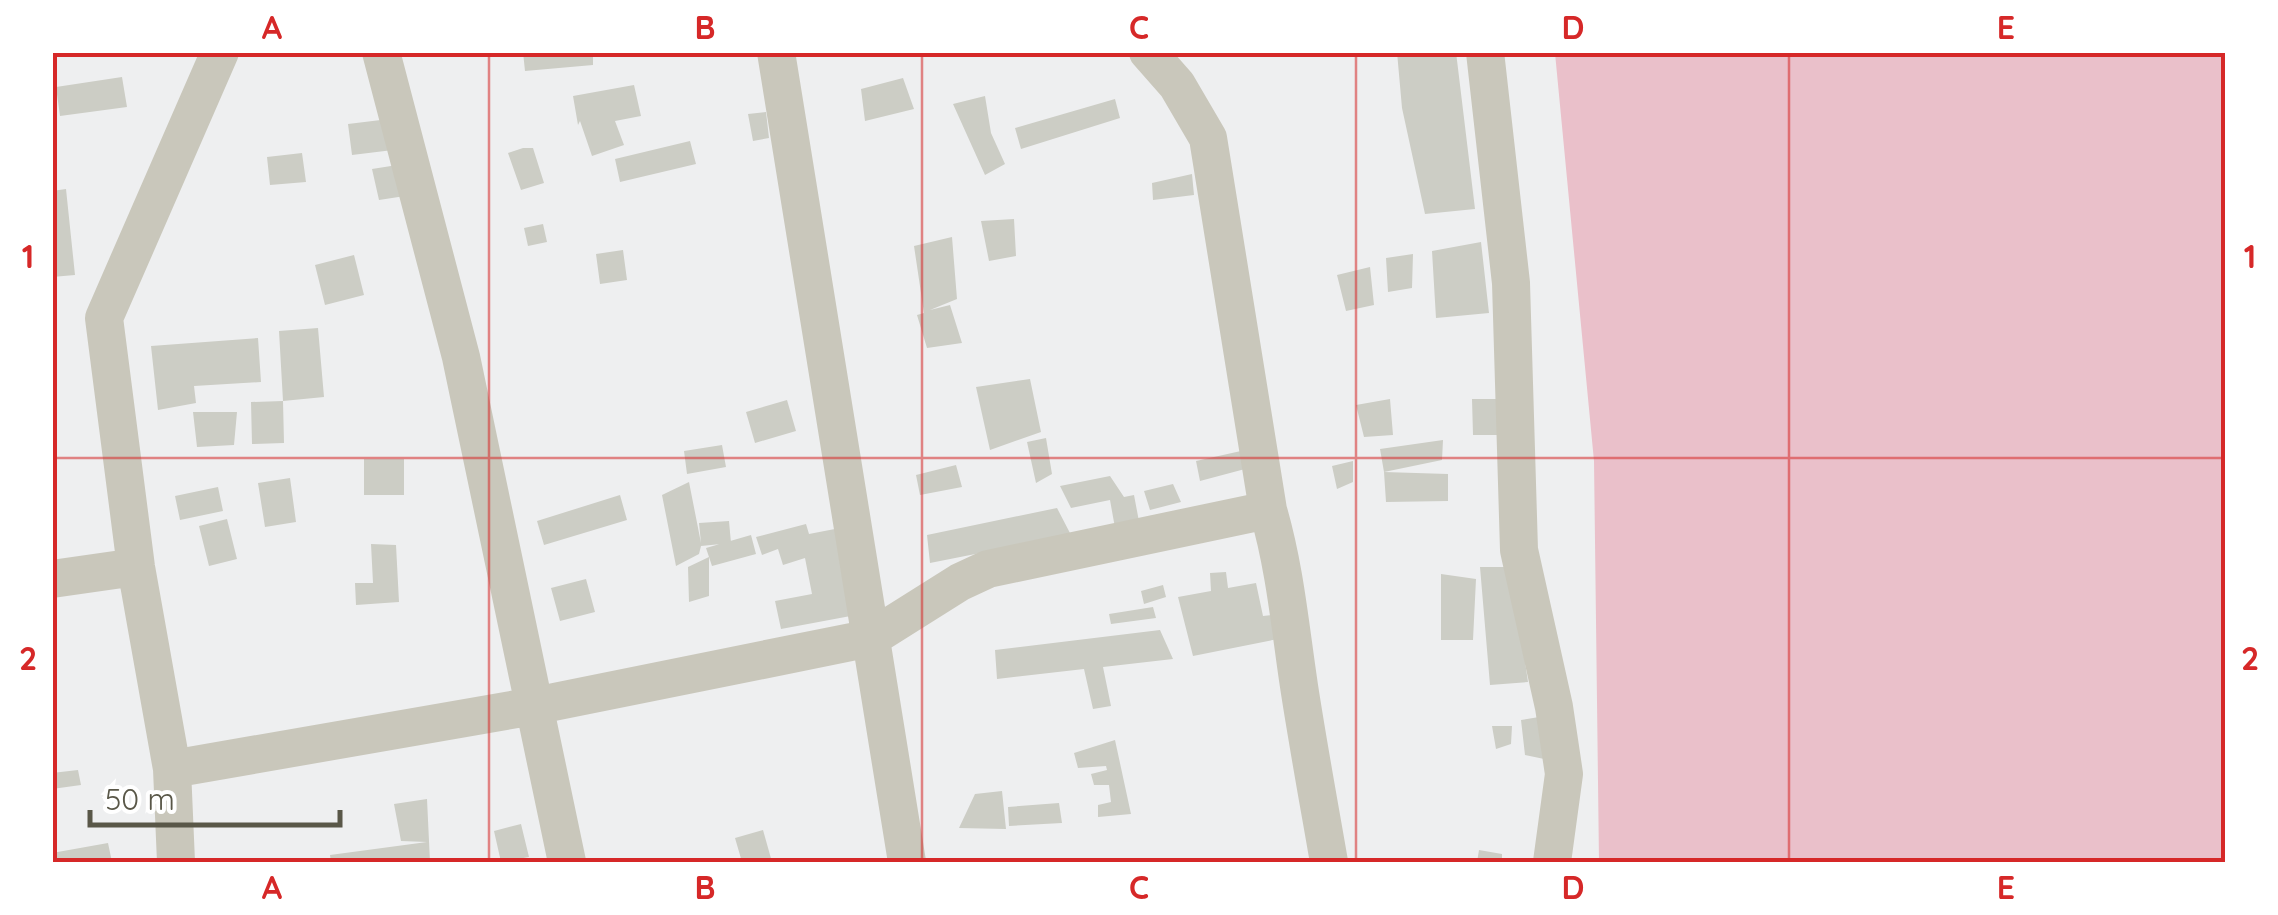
<svg xmlns="http://www.w3.org/2000/svg" width="2278" height="915" font-family="Quicksand,sans-serif">
	<style>
		.grass { fill: #eac0ca }
		.building { fill: #cccdc5 }
		.lines { fill: none; stroke-linecap: round; stroke-linejoin: round }
		.minor { stroke: #c9c7bb; stroke-width: 38 }
		.grid { fill: none; stroke: #d62828; stroke-width: 2.5; stroke-opacity: 0.55 }
		.neatline { fill: none; stroke: #d62828; stroke-width: 4 }
		.grid-label { font-size: 32px; text-anchor: middle; font-weight: bold; fill: #d62828 }
	</style>
	<rect width="100%" height="100%" fill="#eeeff0"/>
	<!-- grass -->
	<path class="grass" d="M1555 53H2225V862H1599L1594 461Z"/>
	<!-- building -->
	<path class="building" d="M523 52H593V65L525 71Z
		M1397 52H1456L1475 209 1425 214 1402 108Z
		M122 77 127 107 60 116 56 87Z
		M903 78 914 109 865 121 861 89Z
		M634 85 641 116 615 121 624 145 592 156 580 121 578 125 573 96Z
		M985 96 991 133 1005 164 985 175 953 104Z
		M1115 99 1120 118 1021 149 1015 128Z
		M766 112 769 138 753 141 748 114Z
		M389 119 393 150 352 155 348 124Z
		M690 141 696 164 620 182 615 159Z
		M523 148H533L544 183 521 190 508 153Z
		M302 153 306 182 270 185 267 157Z
		M410 163 418 194 379 200 372 169Z
		M1192 174 1194 195 1153 200 1152 183Z
		M66 189 75 275 52 277V191Z
		M1014 219 1016 256 989 261 981 221Z
		M543 224 547 242 528 246 524 228Z
		M952 237 957 299 930 310 950 305 962 343 927 348 917 315 924 313 914 246Z
		M1481 242 1489 313 1436 318 1432 251Z
		M623 250 627 280 600 284 596 254Z
		M1413 254 1412 288 1388 292 1386 258Z
		M354 255 364 295 325 305 315 265Z
		M1370 267 1374 305 1346 311 1337 275Z
		M318 328 324 397 283 401 279 331Z
		M258 338 261 382 194 386 196 403 158 410 151 346Z
		M1030 379 1041 432 990 450 976 387Z
		M1390 399 1393 435 1364 437 1356 405Z
		M1472 399H1500L1501 435H1473Z
		M787 400 796 431 755 443 746 412Z
		M283 401 284 443 252 444 251 402Z
		M193 412H237L234 445 197 447Z
		M1046 438 1052 474 1036 483 1027 442Z
		M1443 440 1442 460 1384 472 1380 449Z
		M722 445 726 467 687 474 684 451Z
		M1241 451 1245 469 1200 481 1196 461Z
		M364 459H404V495H364Z
		M1353 461V482L1337 489 1332 466Z
		M956 465 962 487 920 495 916 475Z
		M1384 472 1448 474V501L1386 502Z
		M1110 476 1124 497 1134 495 1141 532 1117 539 1110 500 1071 508 1060 486Z
		M290 478 296 522 265 527 258 483Z
		M689 482 701 543 699 523 729 521 731 543 701 546 699 554 676 566 662 495Z
		M1173 484 1181 502 1150 510 1144 491Z
		M218 487 223 511 180 520 175 496Z
		M620 495 627 520 544 545 537 521Z
		M1057 508 1071 535 930 563 927 535Z
		M227 519 237 559 209 566 199 526Z
		M806 524 809 534 840 528 856 615 781 629 775 601 812 594 805 558 783 565 778 549 762 555 756 537Z
		M751 535 756 554 712 566 709 557V596L689 602 688 567 709 557 706 548Z
		M371 544 396 545 399 602 356 605 355 583H373Z
		M1480 567H1511L1528 682 1490 685Z
		M1226 572 1228 588 1256 583 1263 616 1279 614 1283 638 1193 656 1178 597 1211 591 1210 573Z
		M1441 574 1476 579 1473 640H1441Z
		M586 579 595 612 560 621 551 588Z
		M1163 585 1166 597 1144 604 1141 591Z
		M1153 607 1156 618 1111 624 1109 614Z
		M1160 630 1173 659 1103 667 1111 706 1093 709 1084 669 997 679 995 650Z
		M1545 716 1549 760 1525 755 1521 720Z
		M1492 726H1512L1511 744 1496 749Z
		M1115 740 1131 814 1098 817V805L1111 802 1109 785H1094L1091 774 1107 770 1106 766 1078 768 1074 753Z
		M78 770 81 785 52 789V773Z
		M1002 791 1006 829 959 828 975 794Z
		M427 799 430 862H331L330 855 427 842 401 841 394 804Z
		M1059 803 1062 823 1009 826 1008 807Z
		M521 824 529 857 501 862 494 831Z
		M763 830 772 862H742L735 838Z
		M108 843 112 862H52V853Z
		M1479 850 1502 854V862H1477Z"/>
	<g class="lines">
		<!-- minor -->
		<path class="minor" d="M381 52 461 357 567 862
			M776 52 907 862
			M1148 52 1177 85 1208 138 1268 510C1285 568 1290 626 1299 686 1308 745 1319 804 1329 862
			M1485 52 1511 283 1519 550 1554 707 1564 774 1552 862
			M52 579 136 567
			M172 769 534 706 871 638 960 582 988 569 1268 510
			M176 862 172 769 136 567 104 318 220 52"/>
	</g>
	<!-- grid -->
	<path class="grid" d="M489 52V862M922 52V862M1356 52V862M1789 52V862M52 458H2226"/>
	<!-- border -->
	<rect width="2278" height="915" fill="none" stroke="#ffffff" stroke-width="110"/>
	<!-- scale -->
	<path d="M90 810v15h250v-15" fill="none" stroke="#595748" stroke-width="5"/>
	<text x="105" y="810" font-size="30" fill="#595748" stroke="#ffffff" stroke-width="8" paint-order="stroke">50 m</text>
	<rect x="55" y="55" width="2168" height="805" class="neatline"/>
	<g class="grid-label">
		<text x="272" y="39">A</text>
		<text x="705" y="39">B</text>
		<text x="1139" y="39">C</text>
		<text x="1573" y="39">D</text>
		<text x="2006" y="39">E</text>
		<text x="28" y="268">1</text>
		<text x="2250" y="268">1</text>
		<text x="28" y="670">2</text>
		<text x="2250" y="670">2</text>
		<text x="272" y="899">A</text>
		<text x="705" y="899">B</text>
		<text x="1139" y="899">C</text>
		<text x="1573" y="899">D</text>
		<text x="2006" y="899">E</text>
	</g>
</svg>
